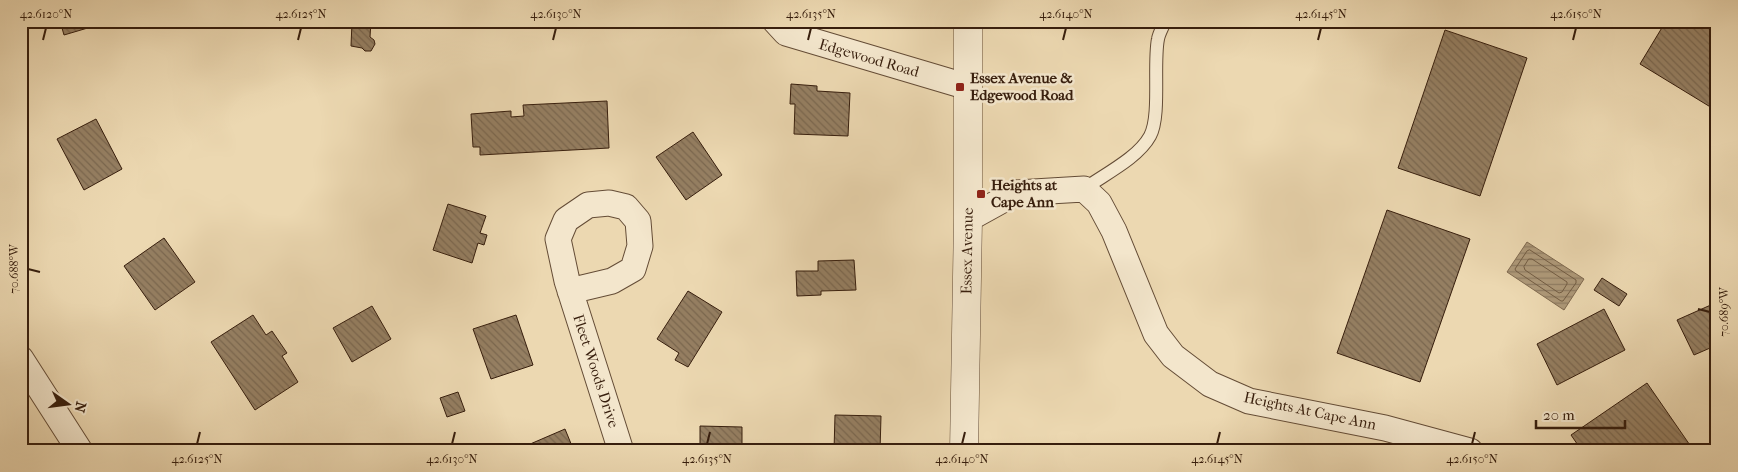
<svg xmlns="http://www.w3.org/2000/svg" width="1738" height="472" font-family="'IM FELL French Canon',serif">
	<style>
		.water { fill: url(#water-rules); stroke: #7e684e }
		.lines { fill: none; stroke-linecap: round; stroke-linejoin: round }
		.shore { stroke: #725c43; stroke-width: 1 }
		.building { fill: url(#building-back-hatch); stroke: #371e0d }
		.service-casing { stroke: #644c36; stroke-width: 14 }
		.minor-casing { stroke: #644c36; stroke-width: 27 }
		.tertiary-casing { stroke: #644c36; stroke-width: 29 }
		.service { stroke: #f3e6cc; stroke-width: 12 }
		.minor { stroke: #f3e6cc; stroke-width: 25 }
		.tertiary { stroke: #f3e6cc; stroke-width: 28 }
		.ticks { fill: none; stroke: #371e0d; stroke-width: 2 }
		.poi-dot { fill: #8f2418; stroke: #f3e6cc; stroke-width: 2 }
		.labels { text-anchor: middle; stroke-width: 5; stroke-linejoin: round; paint-order: stroke }
		.street-label { font-size: 15px; fill: #371e0d; stroke: #f3e6cc }
		.poi-label { font-size: 15px; font-weight: bold; fill: #371e0d; stroke: #f3e6cc; text-anchor: start }
		.neatline { fill: none; stroke: #371e0d; stroke-width: 2 }
		.ticks-label { font-size: 12px; text-anchor: middle; fill: #371e0d }
	</style>
	<defs>
		<pattern id="water-rules" width="6" height="5" patternUnits="userSpaceOnUse" patternTransform="scale(1.25)"><rect width="6" height="5" fill="#ae9979"/><path d="M0 2.5h6" fill="none" stroke="#8e7c62"/></pattern>
		<pattern id="building-back-hatch" width="6" height="6" patternUnits="userSpaceOnUse" patternTransform="scale(1.25)"><rect width="6" height="6" fill="#957f62"/><path d="M-1 5l2 2M0 0l6 6M5-1l2 2" fill="none" stroke="#7a674f"/></pattern>
	</defs>
	<rect width="100%" height="100%" fill="#ecd8b1"/>
	<filter id="stains"><feTurbulence type="fractalNoise" baseFrequency=".004" numOctaves="4"/><feColorMatrix values="0 0 0 0 .2 0 0 0 0 .09 0 0 0 0 .02 0 0 0 .5 -.17"/></filter>
	<radialGradient id="worn" r=".72"><stop offset=".6" stop-color="#630" stop-opacity="0"/><stop offset="1" stop-color="#630" stop-opacity=".3"/></radialGradient>
	<!-- water -->
	<path class="water" d="M1527 242 1584 279 1564 310 1507 272Z"/>
	<g class="lines">
		<!-- shore -->
		<path class="shore" d="M1530 250 1576 280V283L1563 301H1561L1516 271 1515 269 1527 251Z
			M1529 259H1532L1567 282V284L1562 292 1559 293 1525 270 1524 267Z"/>
	</g>
	<!-- building -->
	<path class="building" d="M60 21H108V22L64 35Z
		M350 21H371L370 37 374 40 375 44 371 51H365L362 48 351 46 352 22Z
		M1666 21H1717V111L1640 64Z
		M1445 30 1527 58 1480 196 1398 168Z
		M791 84 817 86V91L850 93 848 136 794 134 795 104H790Z
		M607 101 609 148 480 155V147H473L471 114 511 111V117L524 116 523 105Z
		M96 119 122 169 84 190 57 139Z
		M693 132 722 175 686 200 656 157Z
		M448 204 486 216 480 233 487 235 484 245 478 243 472 263 433 250Z
		M1387 210 1470 239 1420 382 1337 353Z
		M164 238 195 282 155 310 124 266Z
		M854 260 856 290 821 291V295L797 296 796 271H818V261Z
		M1602 278 1627 294 1619 306 1594 290Z
		M688 291 722 312 688 367 675 360 679 353 657 339Z
		M1713 304 1717 313V345L1694 355 1677 320Z
		M372 306 391 339 352 362 333 328Z
		M1604 309 1625 350 1557 385 1537 344Z
		M253 315 266 335 272 331 287 353 282 356 298 382 255 410 211 342Z
		M516 315 533 365 491 379 473 329Z
		M1647 383 1694 451H1582L1571 435Z
		M458 392 465 411 447 417 440 398Z
		M835 415 881 416 880 451H834Z
		M700 426 742 427V451H689L690 446H700Z
		M565 429 574 451H514Z"/>
	<g class="lines">
		<!-- service casing -->
		<g class="service-casing">
			<path id="service" d="M1084 189C1105 174 1138 158 1150 136 1161 116 1153 63 1158 39 1159 33 1163 27 1165 21"/>
		</g>
		<!-- minor casing -->
		<g class="minor-casing">
			<path id="minor" d="M775 21 786 33 968 87
				M968 219 1015 193 1084 189 1099 203 1114 231 1156 334 1173 356 1210 384 1249 401 1385 428 1470 451
				M570 291 612 281 633 269 640 246 638 221 626 207 609 203 588 205 566 220 558 239 567 281 621 451
				M21 359 80 451"/>
		</g>
		<!-- tertiary casing -->
		<g class="tertiary-casing">
			<path id="tertiary" d="M964 451 968 219V21"/>
		</g>
		<!-- service -->
		<use href="#service" class="service"/>
		<!-- minor -->
		<use href="#minor" class="minor"/>
		<!-- tertiary -->
		<use href="#tertiary" class="tertiary"/>
	</g>
	<!-- ticks -->
	<path class="ticks" d="M43 40 46 28M298 40 301 28M553 40 556 28M808 40 811 28M1063 40 1066 28M1318 40 1321 28M1573 40 1576 28M28 269 40 272M1698 309 1710 312M197 444 200 432M452 444 455 432M707 444 710 432M962 444 965 432M1217 444 1220 432M1472 444 1475 432"/>
	<!-- markers -->
	<g class="poi-dot">
		<rect x="955" y="82" width="10" height="10" rx="2.5"/>
		<rect x="976" y="189" width="10" height="10" rx="2.5"/>
	</g>
	<g class="labels">
		<!-- street labels -->
		<g class="street-label">
			<text transform="translate(869 58) rotate(16)" y="5">Edgewood Road</text>
			<text transform="translate(967 251) rotate(-89)" y="5">Essex Avenue</text>
			<text transform="translate(596 371) rotate(72)" y="5">Fleet Woods Drive</text>
			<text transform="translate(1310 411) rotate(12)" y="5">Heights At Cape Ann</text>
		</g>
		<!-- poi labels -->
		<g class="poi-label">
			<text x="970" y="83">Essex Avenue &amp;<tspan x="970" dy="17">Edgewood Road</tspan></text>
			<text x="991" y="190">Heights at<tspan x="991" dy="17">Cape Ann</tspan></text>
		</g>
	</g>
	<!-- margin -->
	<rect width="1738" height="472" fill="none" stroke="#ecd8b1" stroke-width="55"/>
	<!-- north arrow -->
	<g transform="translate(68 404) rotate(104)" stroke="#f3e6cc" stroke-width="4" paint-order="stroke">
	<path d="M0-4L9 19L0 12L-9 19Z" fill="#371e0d"/>
	<text y="-8" font-size="14" font-weight="bold" text-anchor="middle" fill="#371e0d">N</text>
	</g>
	<!-- scale -->
	<path d="M1536 420v8h89v-8" fill="none" stroke="#371e0d" stroke-width="2.5"/>
	<text x="1543" y="420" font-size="15" fill="#371e0d" stroke="#f3e6cc" stroke-width="4" paint-order="stroke">20 m</text>
	<rect x="28" y="28" width="1682" height="416" class="neatline"/>
	<g class="ticks-label">
		<text x="46" y="18">42.6120°N</text>
		<text x="301" y="18">42.6125°N</text>
		<text x="556" y="18">42.6130°N</text>
		<text x="811" y="18">42.6135°N</text>
		<text x="1066" y="18">42.6140°N</text>
		<text x="1321" y="18">42.6145°N</text>
		<text x="1576" y="18">42.6150°N</text>
		<text transform="translate(14 269) rotate(-90)" y="4">70.688°W</text>
		<text transform="translate(1724 312) rotate(-90)" y="4">70.689°W</text>
		<text x="197" y="463">42.6125°N</text>
		<text x="452" y="463">42.6130°N</text>
		<text x="707" y="463">42.6135°N</text>
		<text x="962" y="463">42.6140°N</text>
		<text x="1217" y="463">42.6145°N</text>
		<text x="1472" y="463">42.6150°N</text>
	</g>
	<rect width="100%" height="100%" filter="url(#stains)"/>
	<rect width="100%" height="100%" fill="url(#worn)"/>
</svg>
